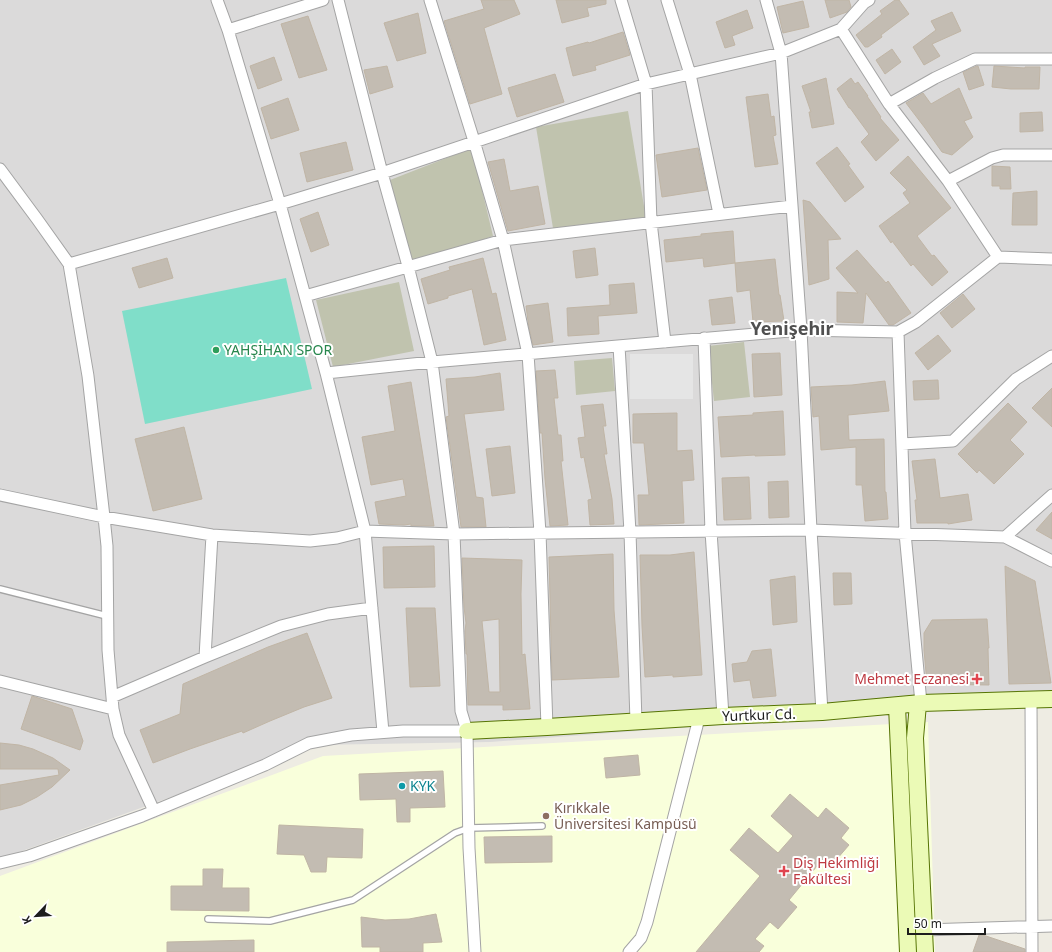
<svg xmlns="http://www.w3.org/2000/svg" width="1052" height="952" font-family="'Noto Sans',sans-serif">
	<style>
		.residential { fill: #dbdada }
		.education { fill: #f9ffdb }
		.construction { fill: #c0c3ae }
		.pitch { fill: #80dec9 }
		.parking { fill: #e5e5e5 }
		.building { fill: #c3bcb2; stroke: #c0b5a5; fill-rule: evenodd }
		.lines { fill: none; stroke-linecap: round; stroke-linejoin: round }
		.lane-casing { stroke: #a4a4a4; stroke-width: 8 }
		.street-casing { stroke: #a4a4a4; stroke-width: 13 }
		.secondary-casing { stroke: #567404; stroke-width: 18 }
		.lane { stroke: #fff; stroke-width: 5.5 }
		.street { stroke: #fff; stroke-width: 11 }
		.secondary { stroke: #ebfab6; stroke-width: 16 }
		.leisure-dot { fill: #2e9e5b; stroke: #fff; stroke-width: 1.5 }
		.health-dot { fill: #e0444e; stroke: #fff; stroke-width: 1.5 }
		.culture-dot { fill: #0f9aa8; stroke: #fff; stroke-width: 1.5 }
		.education-dot { fill: #8d6e63; stroke: #fff; stroke-width: 1.5 }
		.labels { text-anchor: middle; stroke-width: 4; stroke-linejoin: round; paint-order: stroke }
		.leisure-label { font-size: 14px; fill: #27864d; stroke: #fff; text-anchor: start }
		.health-label { font-size: 14px; fill: #be3a42; stroke: #fff; text-anchor: end }
		.street-label { font-size: 14px; fill: #1d1d1d; stroke: #fff }
		.culture-label { font-size: 14px; fill: #0d838f; stroke: #fff; text-anchor: start }
		.education-label { font-size: 14px; fill: #785e54; stroke: #fff; text-anchor: start }
		.district-label { font-size: 18px; font-weight: bold; fill: #505050; stroke: #fff }
	</style>
	<rect width="100%" height="100%" fill="#eeece3"/>
	<!-- residential -->
	<path class="residential" d="M0 0H1052V700L490 742 315 745 0 859Z"/>
	<!-- education -->
	<path class="education" d="M928 722 935 952H0V876L323 756Z"/>
	<!-- construction -->
	<path class="construction" d="M628 111 646 218 554 234 536 127Z
		M472 148 493 236 412 265 390 180Z
		M399 282 414 351 333 367 316 300Z
		M744 342 750 397 714 401 708 346Z
		M612 358 615 391 576 395 574 361Z"/>
	<!-- pitch -->
	<path class="pitch" d="M286 278 312 389 145 424 122 311Z"/>
	<!-- parking -->
	<path class="parking" d="M630 354H693V399H630Z"/>
	<!-- building -->
	<path class="building" d="M481 0H514L520 14 484 28 502 94 470 104 444 21 484 9Z
		M556 0H606V4L587 8 589 16 562 23Z
		M825 0H849L851 7 847 12 830 18Z
		M895 0H899L909 14 881 35 882 37 868 47H865L856 35 882 14 880 11Z
		M803 1 809 27 783 33 777 7Z
		M747 10 753 28 732 36 735 45 725 48 716 22Z
		M952 12 961 31 932 44 940 56 924 65 913 47 936 30 931 21Z
		M418 13 426 53 397 61 384 23Z
		M308 16 327 70 299 78 281 24Z
		M623 32 630 55 595 66 596 70 573 76 566 48 588 42 589 43Z
		M892 49 901 62 885 74 876 60Z
		M274 57 282 80 258 89 250 66Z
		M387 66 393 87 370 94 364 70Z
		M977 66H978L984 85 969 90 963 72Z
		M994 66 1025 68V67H1040L1039 89H1011L992 87Z
		M555 74 564 102 517 117 508 88Z
		M826 78 834 124 812 128 809 112H811L802 86Z
		M851 78 855 84 858 82 868 96H867L881 117 880 118 899 140 876 161 861 142 869 134 850 108H849L837 89Z
		M959 88 972 118 964 121 973 137 952 155 942 152 925 128 906 103 923 93 931 104Z
		M768 94 771 117 774 116 776 135 773 136 778 164 755 167 746 97Z
		M288 98 299 130 271 139 261 108Z
		M1042 112 1043 131 1020 132V113Z
		M346 142 353 170 307 182 300 153Z
		M837 147 850 164 848 165 864 187 845 202 816 163Z
		M698 148 707 190 662 197 656 155Z
		M908 156 951 208 917 236 932 256 934 255 948 272 932 286 913 264 911 266 892 241 891 243 879 226 910 203 903 193 907 190 890 173Z
		M504 159 510 191 538 186 545 224 508 231 488 162Z
		M992 166 1010 167 1011 189H1000V186H992Z
		M1037 191V225H1012L1013 193Z
		M803 200 810 202 841 239 828 240 829 279 809 285Z
		M318 212 329 245 311 252 300 219Z
		M733 231 735 263 704 267 703 258 666 262 664 240 701 236V234Z
		M595 248 598 275 576 278 573 251Z
		M857 250 886 283 888 281 911 313 893 325H889L866 293 863 323 837 322V292L858 293 836 268Z
		M167 258 173 278 139 288 132 268Z
		M483 258 492 294 496 293 506 340 484 345 472 289 448 296V298L428 304 421 279 450 270 449 267Z
		M775 259 779 295H780L784 321 753 322 750 290 737 292 735 263Z
		M634 283 637 313 598 316 599 334 568 336 567 308 610 305 609 285Z
		M963 294 975 309 952 328 940 313Z
		M732 297 735 323 712 325 709 300Z
		M548 303 553 342 533 345 529 328 526 306Z
		M938 335 951 351 928 370 915 353Z
		M780 353 782 395 754 397 752 354Z
		M555 370 558 398H554L558 435H561L563 461H561L568 525 550 526 545 479 542 433H540L536 371Z
		M500 373 504 410 464 414 476 497 483 498 486 527H461L446 417 449 416 446 379 475 377Z
		M938 380 939 399 914 400 913 381Z
		M885 381 889 411 848 415 849 440 884 439 885 492H886L888 519 865 521 862 485H856V447L821 450 819 416 813 417 811 387 852 385Z
		M411 382 423 456 434 526H411V524L404 525 379 524 375 502 406 496 403 479 371 485 362 437 395 431 388 386Z
		M1052 388V427L1032 408Z
		M1008 403 1027 422 1010 440 1024 454 994 484 979 470 977 473 958 454Z
		M603 404 606 426H603L607 454H604L612 499 614 524 590 525 588 500 592 499 584 457 581 458 578 438 585 437 581 406Z
		M783 411 785 455 755 456V455L721 457 718 417 753 415V413Z
		M677 413V451L692 450 694 480 682 481 684 523 639 525 638 495H649L644 443H633V414Z
		M184 427 202 499 153 511 135 439Z
		M510 446 515 493 492 496 486 449Z
		M935 459 940 498 968 494 972 520 948 524V523H917L915 500H917L912 461Z
		M749 477 751 519 724 520 722 478Z
		M788 481 789 517 769 518 768 482Z
		M1052 512V539L1036 530Z
		M434 546 435 587 384 588 383 547Z
		M694 552 702 675 673 677V675L645 677 642 626 640 555H670Z
		M613 554 614 610 619 677 552 680 549 557Z
		M462 558 522 560 521 594 522 655 525 654 530 709 503 710V705H468L467 654H466L465 631 466 623 464 607ZM499 619 500 692H489L482 621Z
		M1005 566 1035 581 1051 683 1009 684Z
		M833 573H851L852 604 834 605Z
		M795 576 797 622 773 625 770 580Z
		M406 608H435L440 686 410 687Z
		M987 619 989 648H988L989 685 927 684 924 650V633L932 620Z
		M307 633 332 698 304 707 270 721 243 733 242 731 190 749 153 763 140 730 180 714 183 684 268 647Z
		M771 649 776 696 753 698 750 680 734 682 732 664 747 662 752 651Z
		M32 696 72 709 83 741 80 750 21 729Z
		M0 743 19 745 33 749 53 758 70 770 52 787 37 797 21 805 0 810V785L59 775 58 769H0Z
		M638 755 640 775 606 778 604 758Z
		M443 771 445 807 410 808V822H397L396 799 360 800 359 774Z
		M790 794 818 818 826 808 849 828 841 838 849 845 830 867 822 860 789 900 797 907 778 929 770 922 755 939 764 946 759 952H696L760 876 730 850 749 828 778 853 793 836 771 816Z
		M279 825 363 829 362 858 327 857 326 872H311L304 855 277 854Z
		M552 836V862L485 863 484 837Z
		M203 869H223L222 888H249V911L171 910V886H203Z
		M436 914 442 942 423 943V952H380V947H362L361 917 385 920 409 919Z
		M979 935H983L1025 949V952H973Z
		M254 940V952H167V942Z"/>
	<g class="lines">
		<!-- lane casing -->
		<g class="lane-casing">
			<path id="lane" d="M0 589 107 616
				M208 919 270 921 353 900 455 833 469 828 542 826"/>
		</g>
		<!-- street casing -->
		<g class="street-casing">
			<path id="street" d="M217 0 228 30 280 204 326 373 365 531 383 732
				M338 0 382 173 408 266 432 362 454 534 461 711 467 731 469 848 475 952
				M430 0 474 141 503 240 528 354 540 533 547 727
				M621 0 646 84 651 222 665 342
				M667 0 690 74 719 214
				M766 0 781 53 801 330 811 530 822 712
				M841 29 889 104 948 181 998 257
				M228 30 323 0
				M889 104 935 78 975 59H1052
				M0 169 37 219 69 264 88 376 104 517 107 546 108 650 113 709 119 735 154 811
				M948 181 992 158 1003 155H1052
				M69 264 280 204 382 173 646 84 781 53 841 29 864 3 869 0
				M305 296 503 240 792 206
				M898 332 905 533 921 703
				M704 338 711 531 723 716
				M619 346 630 532 636 722
				M326 373 432 362 801 330 898 332 916 322 998 257 1052 259
				M902 444 953 441 1016 379 1052 356
				M0 495 104 517 212 535 310 541 337 538 365 531 454 534 811 530 1005 537 1052 561
				M1005 537 1052 495
				M205 657 212 535
				M0 681 113 709
				M112 697 205 657 281 626 328 614 372 608
				M1031 699 1032 952
				M0 863 29 856 142 816 265 765 309 743 351 735 403 731H467
				M924 930 1052 926
				M629 952 641 938 647 922 699 718"/>
		</g>
		<!-- secondary casing -->
		<g class="secondary-casing">
			<path id="secondary" d="M918 704 915 738 925 952
				M897 706 908 952
				M467 731 547 727 723 716 822 712 921 703 1052 699"/>
		</g>
		<!-- lane -->
		<use href="#lane" class="lane"/>
		<!-- street -->
		<use href="#street" class="street"/>
		<!-- secondary -->
		<use href="#secondary" class="secondary"/>
	</g>
	<!-- markers -->
	<circle class="leisure-dot" cx="216" cy="350" r="4"/>
	<g class="health-dot">
		<path d="M975 673h4v4h4v4h-4v4h-4v-4h-4v-4h4z"/>
		<path d="M782 865h4v4h4v4h-4v4h-4v-4h-4v-4h4z"/>
	</g>
	<circle class="culture-dot" cx="402" cy="786" r="4"/>
	<circle class="education-dot" cx="546" cy="816" r="4"/>
	<g class="labels">
		<!-- leisure labels -->
		<g class="leisure-label">
			<text x="224" y="355">YAHŞİHAN SPOR</text>
		</g>
		<!-- health labels -->
		<g class="health-label">
			<text x="969" y="684">Mehmet Eczanesi</text>
			<text x="793" y="868" text-anchor="start">Diş Hekimliği<tspan x="793" dy="16">Fakültesi</tspan></text>
		</g>
		<!-- street labels -->
		<g class="street-label">
			<text transform="translate(759 715) rotate(-2)" y="5">Yurtkur Cd.</text>
		</g>
		<!-- culture labels -->
		<g class="culture-label">
			<text x="410" y="791">KYK</text>
		</g>
		<!-- education labels -->
		<g class="education-label">
			<text x="554" y="813">Kırıkkale<tspan x="554" dy="16">Üniversitesi Kampüsü</tspan></text>
		</g>
		<!-- district labels -->
		<g class="district-label">
			<text x="792" y="335">Yenişehir</text>
		</g>
	</g>
	<!-- north arrow -->
	<g transform="translate(36 916) rotate(245)" stroke="#ffffff" stroke-width="3" paint-order="stroke">
	<path d="M0-3L7 15L0 10L-7 15Z" fill="#1d1d1d"/>
	<text y="-6" font-size="11" font-weight="bold" text-anchor="middle" fill="#1d1d1d">K</text>
	</g>
	<!-- scale -->
	<path d="M908 928v6h77v-6" fill="none" stroke="#1d1d1d" stroke-width="2"/>
	<text x="914" y="928" font-size="12" fill="#1d1d1d" stroke="#ffffff" stroke-width="3" paint-order="stroke">50 m</text>
</svg>
